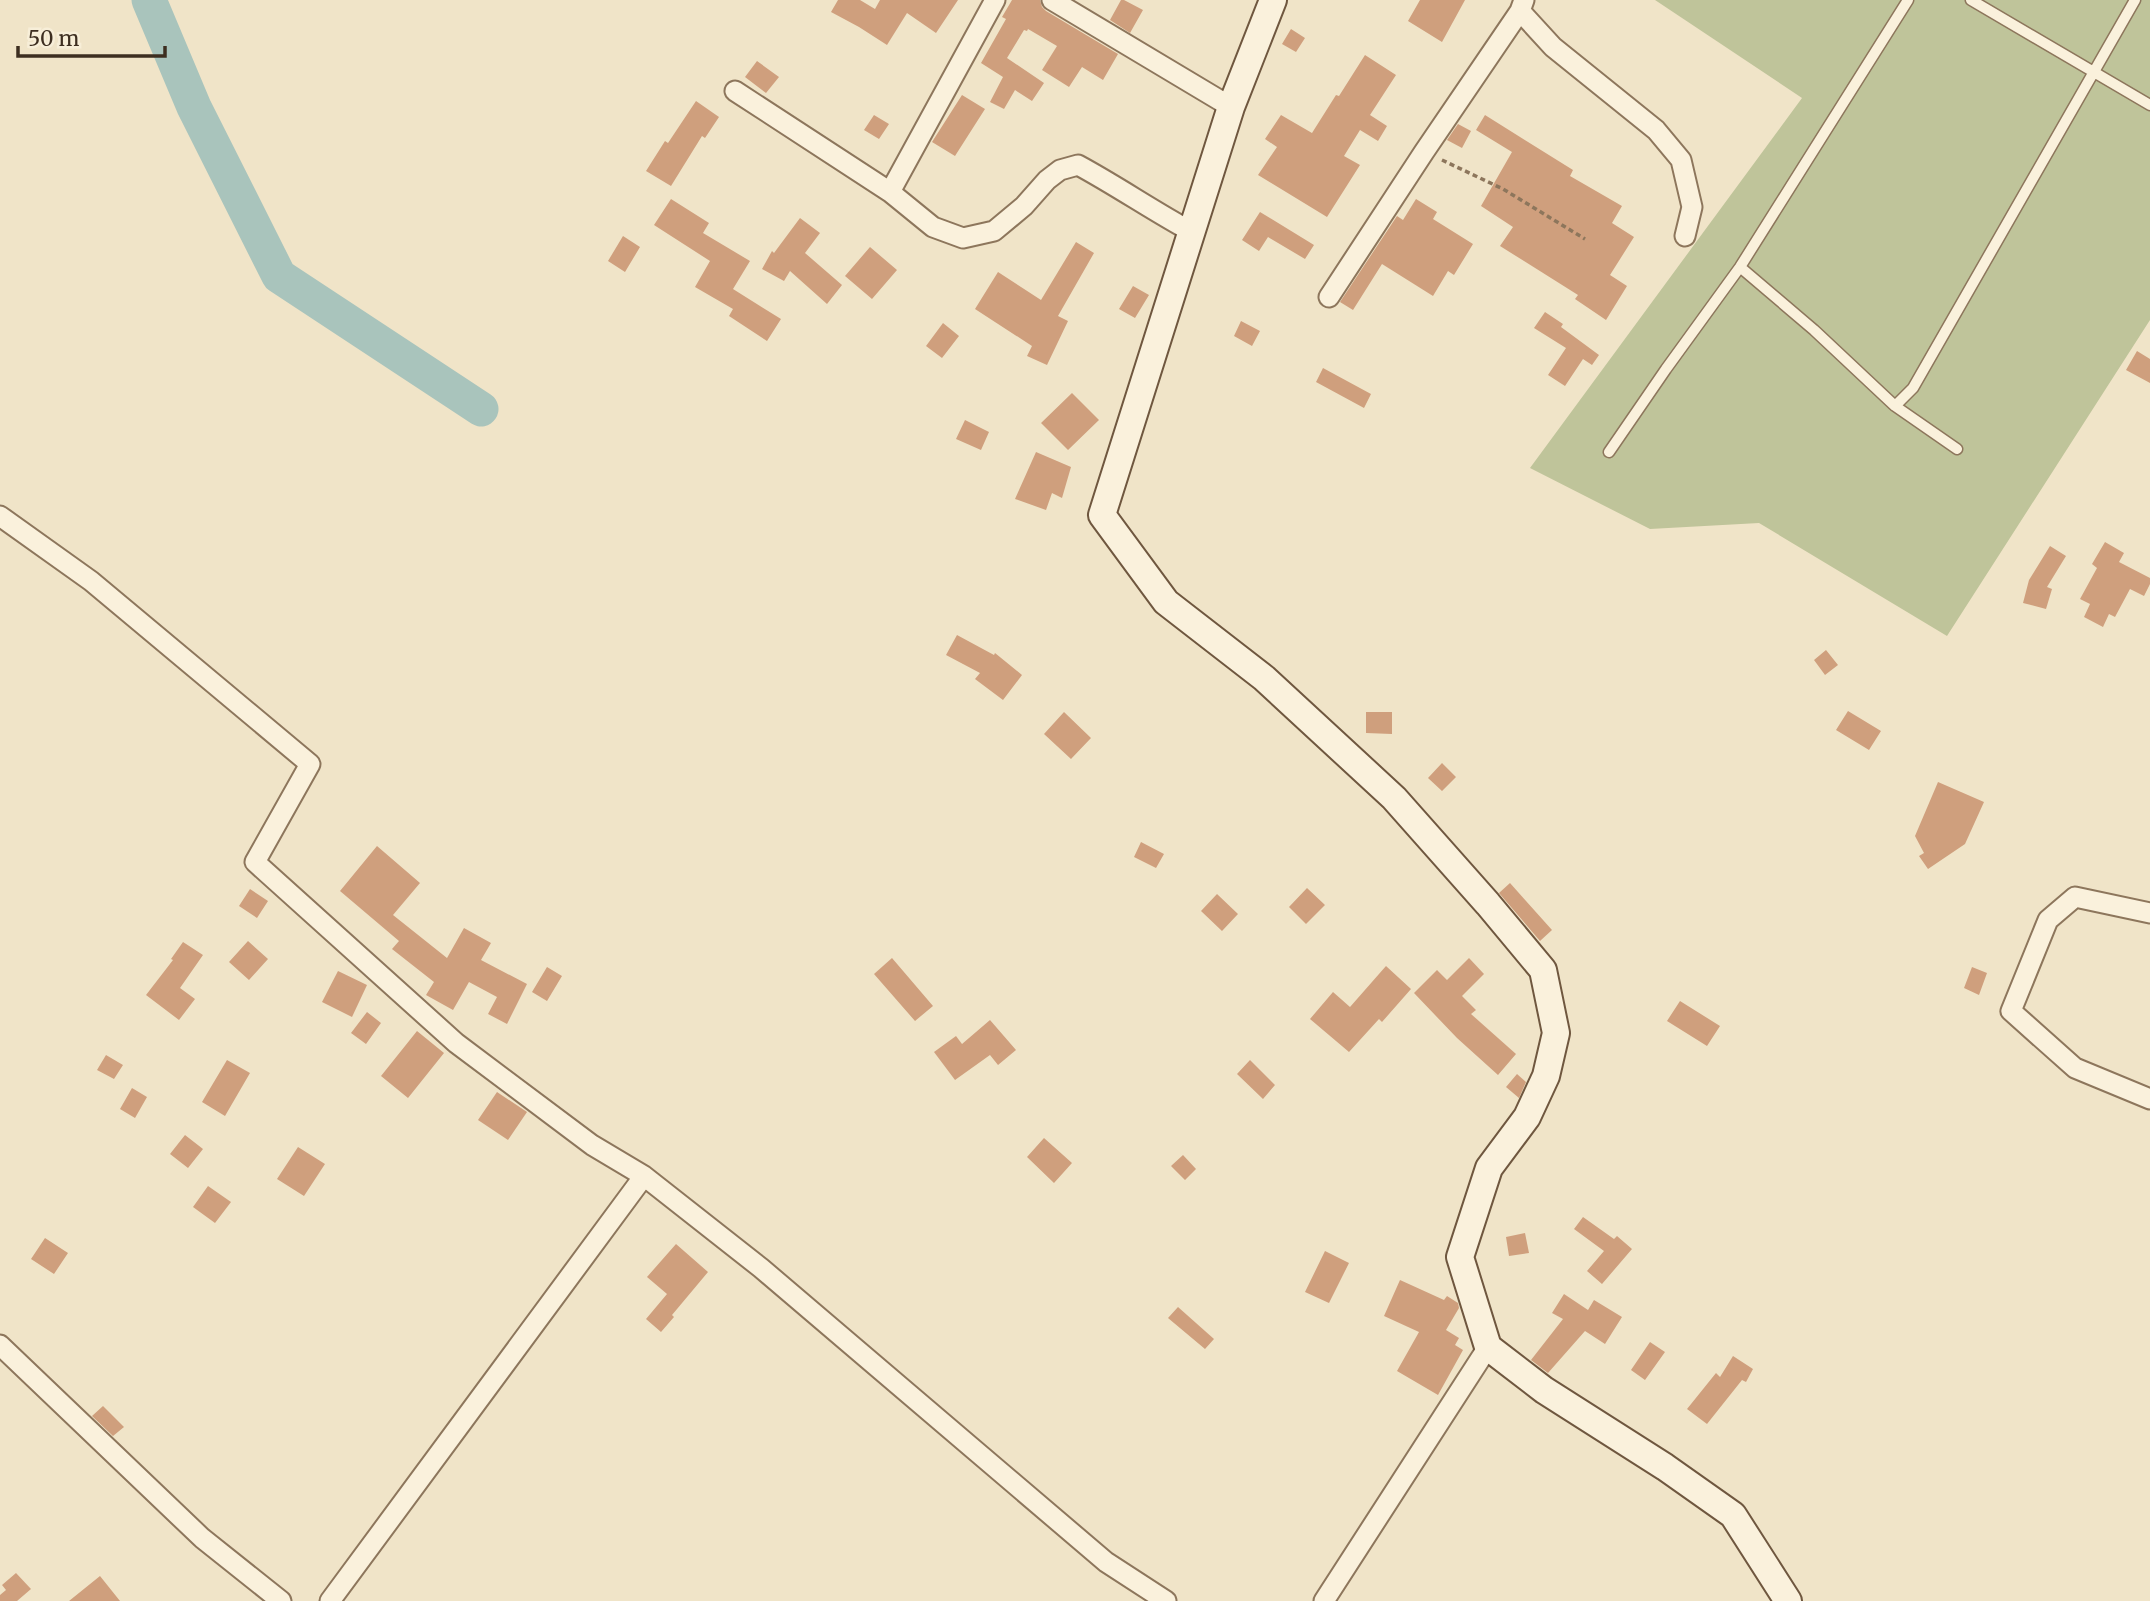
<svg xmlns="http://www.w3.org/2000/svg" width="2150" height="1601" font-family="Merriweather,serif">
	<style>
		.cemetery { fill: #bfc49a }
		.lines { fill: none; stroke-linecap: round; stroke-linejoin: round }
		.river { stroke: #a9c4bc; stroke-width: 35 }
		.building { fill: #cf9f7d }
		.lane-casing { stroke: #8d765c; stroke-width: 13 }
		.street-casing { stroke: #8d765c; stroke-width: 23 }
		.secondary-casing { stroke: #6f573f; stroke-width: 30 }
		.path { stroke: #8d765c; stroke-width: 3.5; stroke-dasharray: 5 3.5; stroke-linecap: butt }
		.lane { stroke: #faf1dc; stroke-width: 10 }
		.street { stroke: #faf1dc; stroke-width: 19 }
		.secondary { stroke: #faf1dc; stroke-width: 26 }
	</style>
	<rect width="100%" height="100%" fill="#f0e4c8"/>
	<!-- cemetery -->
	<path class="cemetery" d="M1655 0H2150V320L1947 636 1759 523 1650 529 1530 468 1802 98Z"/>
	<g class="lines">
		<!-- river -->
		<path class="river" d="M149 0 194 107 279 276 481 409"/>
	</g>
	<!-- building -->
	<path class="building" d="M838 0H860L875 9 880 0H958L936 33 907 13 887 45 859 27 831 12Z
		M1012 0H1040L1042 7 1046 11 1118 54 1103 80 1082 67 1069 87 1042 70 1057 46 1028 29 1027 31 1024 30 1007 58 1044 83 1032 101 1015 90 1004 109 990 102 1003 77 981 63 1006 19 1002 17Z
		M1121 0H1124L1143 10 1130 33 1110 20Z
		M1420 0H1465L1442 42 1408 21Z
		M1291 29 1305 38 1296 52 1282 44Z
		M1365 55 1396 75 1370 115 1387 126 1378 141 1360 130 1344 156 1360 165 1327 217 1258 175 1277 147 1265 139 1281 115 1312 133 1336 95 1339 96Z
		M757 61 779 77 766 93 745 77Z
		M962 95 985 109 955 156 932 142Z
		M696 101 719 117 705 138 702 136 671 186 646 171 665 141 668 143Z
		M874 115 889 124 879 139 864 130Z
		M1485 115 1573 170 1570 176 1622 206 1612 223 1634 237 1610 275 1627 286 1606 320 1575 299 1578 295 1500 246 1513 227 1481 206 1512 152 1476 130Z
		M1458 124 1471 131 1462 148 1447 140Z
		M671 199 709 223 703 233 750 261 733 289 781 319 767 341 729 316 733 309 695 287 710 261 654 225Z
		M1416 199 1437 212 1433 219 1473 244 1454 275 1448 271 1433 296 1382 264 1353 310 1340 302 1397 216 1403 220Z
		M1260 212 1314 245 1305 259 1268 237 1259 251 1242 240Z
		M800 218 820 233 805 253 842 285 827 304 790 271 784 281 762 269 772 251 774 253Z
		M623 236 640 247 625 272 608 261Z
		M1076 242 1094 253 1058 316 1068 321 1047 365 1027 356 1032 346 975 309 998 272 1041 300Z
		M870 247 897 270 872 299 845 276Z
		M1133 286 1149 295 1135 318 1119 309Z
		M1545 312 1563 324 1561 327 1599 355 1592 365 1583 359 1565 386 1548 375 1566 348 1534 328Z
		M1241 321 1260 331 1252 346 1234 336Z
		M943 323 959 336 942 358 926 346Z
		M2137 351 2150 359V383L2126 370Z
		M1323 368 1371 394 1364 408 1316 382Z
		M1072 393 1099 420 1068 450 1041 423Z
		M965 420 989 432 981 450 956 439Z
		M1036 452 1071 467 1062 498 1052 493 1046 510 1015 499Z
		M2105 542 2124 553 2119 562 2150 578V584L2144 596 2130 589 2115 617 2109 614 2103 627 2084 617 2090 604 2080 599 2097 568 2092 564Z
		M2050 546 2066 556 2047 587 2052 589 2046 609 2023 603 2029 580Z
		M957 635 994 655 995 653 1022 675 1003 700 975 679 980 673 946 655Z
		M1826 650 1838 665 1825 675 1814 660Z
		M1848 711 1881 731 1869 750 1836 730Z
		M1064 712 1091 738 1071 759 1044 734Z
		M1366 712H1392V734L1366 733Z
		M1442 763 1456 777 1442 791 1428 778Z
		M1938 782 1984 802 1965 844 1928 869 1919 856 1924 853 1915 836Z
		M1141 842 1164 854 1156 868 1134 857Z
		M377 846 420 883 393 915 447 958 464 928 491 943 481 960 527 984 507 1024 488 1014 497 997 469 982 453 1010 426 995 434 982 392 949 399 941 340 891Z
		M1510 883 1552 930 1540 941 1499 893Z
		M1307 888 1325 905 1306 924 1289 907Z
		M250 889 268 901 257 918 239 906Z
		M1217 894 1238 914 1222 931 1201 911Z
		M248 941 268 959 249 980 229 962Z
		M183 942 203 955 180 988 195 999 179 1020 146 995 173 960 171 959Z
		M892 958 933 1006 915 1021 874 974Z
		M1469 958 1484 974 1462 996 1476 1010 1471 1014 1516 1054 1498 1075 1457 1038 1414 993 1437 970 1447 980Z
		M1386 966 1411 989 1382 1022 1379 1019 1349 1052 1310 1019 1333 992 1350 1007Z
		M547 967 562 976 547 1001 532 992Z
		M1972 967 1987 973 1979 995 1964 988Z
		M338 971 367 985 352 1017 322 1002Z
		M1680 1001 1720 1026 1707 1046 1667 1021Z
		M367 1012 381 1023 366 1044 351 1033Z
		M990 1020 1016 1050 998 1065 990 1055 955 1080 934 1052 956 1036 962 1044Z
		M417 1031 444 1053 408 1098 381 1076Z
		M106 1055 123 1065 114 1079 97 1070Z
		M227 1060 250 1073 225 1116 202 1102Z
		M1250 1060 1275 1085 1263 1099 1237 1074Z
		M1517 1074 1526 1082 1519 1098 1506 1087Z
		M132 1088 147 1097 135 1118 120 1109Z
		M497 1092 527 1112 508 1140 478 1120Z
		M185 1135 203 1149 188 1168 170 1154Z
		M1044 1138 1072 1163 1054 1183 1027 1157Z
		M298 1147 325 1164 304 1196 277 1179Z
		M1183 1155 1196 1169 1185 1180 1171 1166Z
		M208 1186 231 1202 215 1223 193 1207Z
		M1583 1217 1614 1239 1617 1236 1632 1249 1602 1284 1587 1271 1604 1251 1574 1229Z
		M1525 1233 1529 1253 1509 1256 1506 1237Z
		M45 1238 68 1253 54 1274 31 1259Z
		M676 1244 708 1272 672 1315 674 1317 661 1332 646 1319 667 1294 647 1277Z
		M1325 1251 1349 1263 1329 1303 1305 1292Z
		M1400 1280 1444 1300 1447 1296 1458 1303 1459 1308 1446 1330 1459 1338 1455 1345 1463 1350 1438 1395 1397 1371 1419 1332 1384 1316Z
		M1564 1294 1588 1310 1594 1300 1622 1317 1605 1344 1585 1331 1548 1373 1531 1360 1563 1319 1552 1313Z
		M1178 1307 1214 1339 1205 1349 1168 1318Z
		M1650 1342 1665 1352 1645 1380 1631 1370Z
		M1733 1356 1753 1369 1746 1382 1742 1380 1707 1424 1687 1409 1716 1373 1720 1377Z
		M103 1406 124 1427 113 1436 92 1416Z
		M16 1573 31 1589 17 1601H0V1595L6 1590 2 1585Z
		M100 1576 120 1601H69Z"/>
	<g class="lines">
		<!-- lane casing -->
		<g class="lane-casing">
			<path id="lane" d="M1971 0 2150 105
				M1740 267 1814 330 1895 406 1957 449
				M1895 406 1913 388 2135 0
				M1609 452 1666 369 1740 267 1908 0"/>
		</g>
		<!-- street casing -->
		<g class="street-casing">
			<path id="street" d="M1052 0 1231 107
				M1520 11 1553 47 1656 130 1681 160 1692 207 1685 236
				M735 91 890 192 933 227 963 238 994 231 1024 206 1047 180 1060 170 1078 165C1117 186 1153 211 1192 232
				M890 192 995 0
				M1329 297 1424 152 1520 11 1524 0
				M0 516 91 581 310 764 255 862 456 1043 592 1145 644 1176 761 1268 1106 1562 1166 1601
				M2150 913 2075 897 2048 920 2011 1011 2075 1068 2150 1099
				M0 1345 202 1538 281 1601
				M330 1601 644 1176
				M1324 1601 1488 1347"/>
		</g>
		<!-- secondary casing -->
		<g class="secondary-casing">
			<path id="secondary" d="M1273 0 1231 107 1102 515 1166 602 1264 678 1394 798 1488 904 1543 970 1556 1033 1546 1076 1527 1117 1489 1168 1460 1257 1488 1347 1544 1390 1665 1467 1733 1515 1788 1601"/>
		</g>
		<!-- path -->
		<path class="path" d="M1442 160 1503 189 1585 239"/>
		<!-- lane -->
		<use href="#lane" class="lane"/>
		<!-- street -->
		<use href="#street" class="street"/>
		<!-- secondary -->
		<use href="#secondary" class="secondary"/>
	</g>
	<!-- scale -->
	<path d="M18 46v10h147v-10" fill="none" stroke="#3d2e20" stroke-width="3.5"/>
	<text x="28" y="46" font-size="21" fill="#3d2e20" stroke="#f7eed8" stroke-width="5" paint-order="stroke">50 m</text>
</svg>
